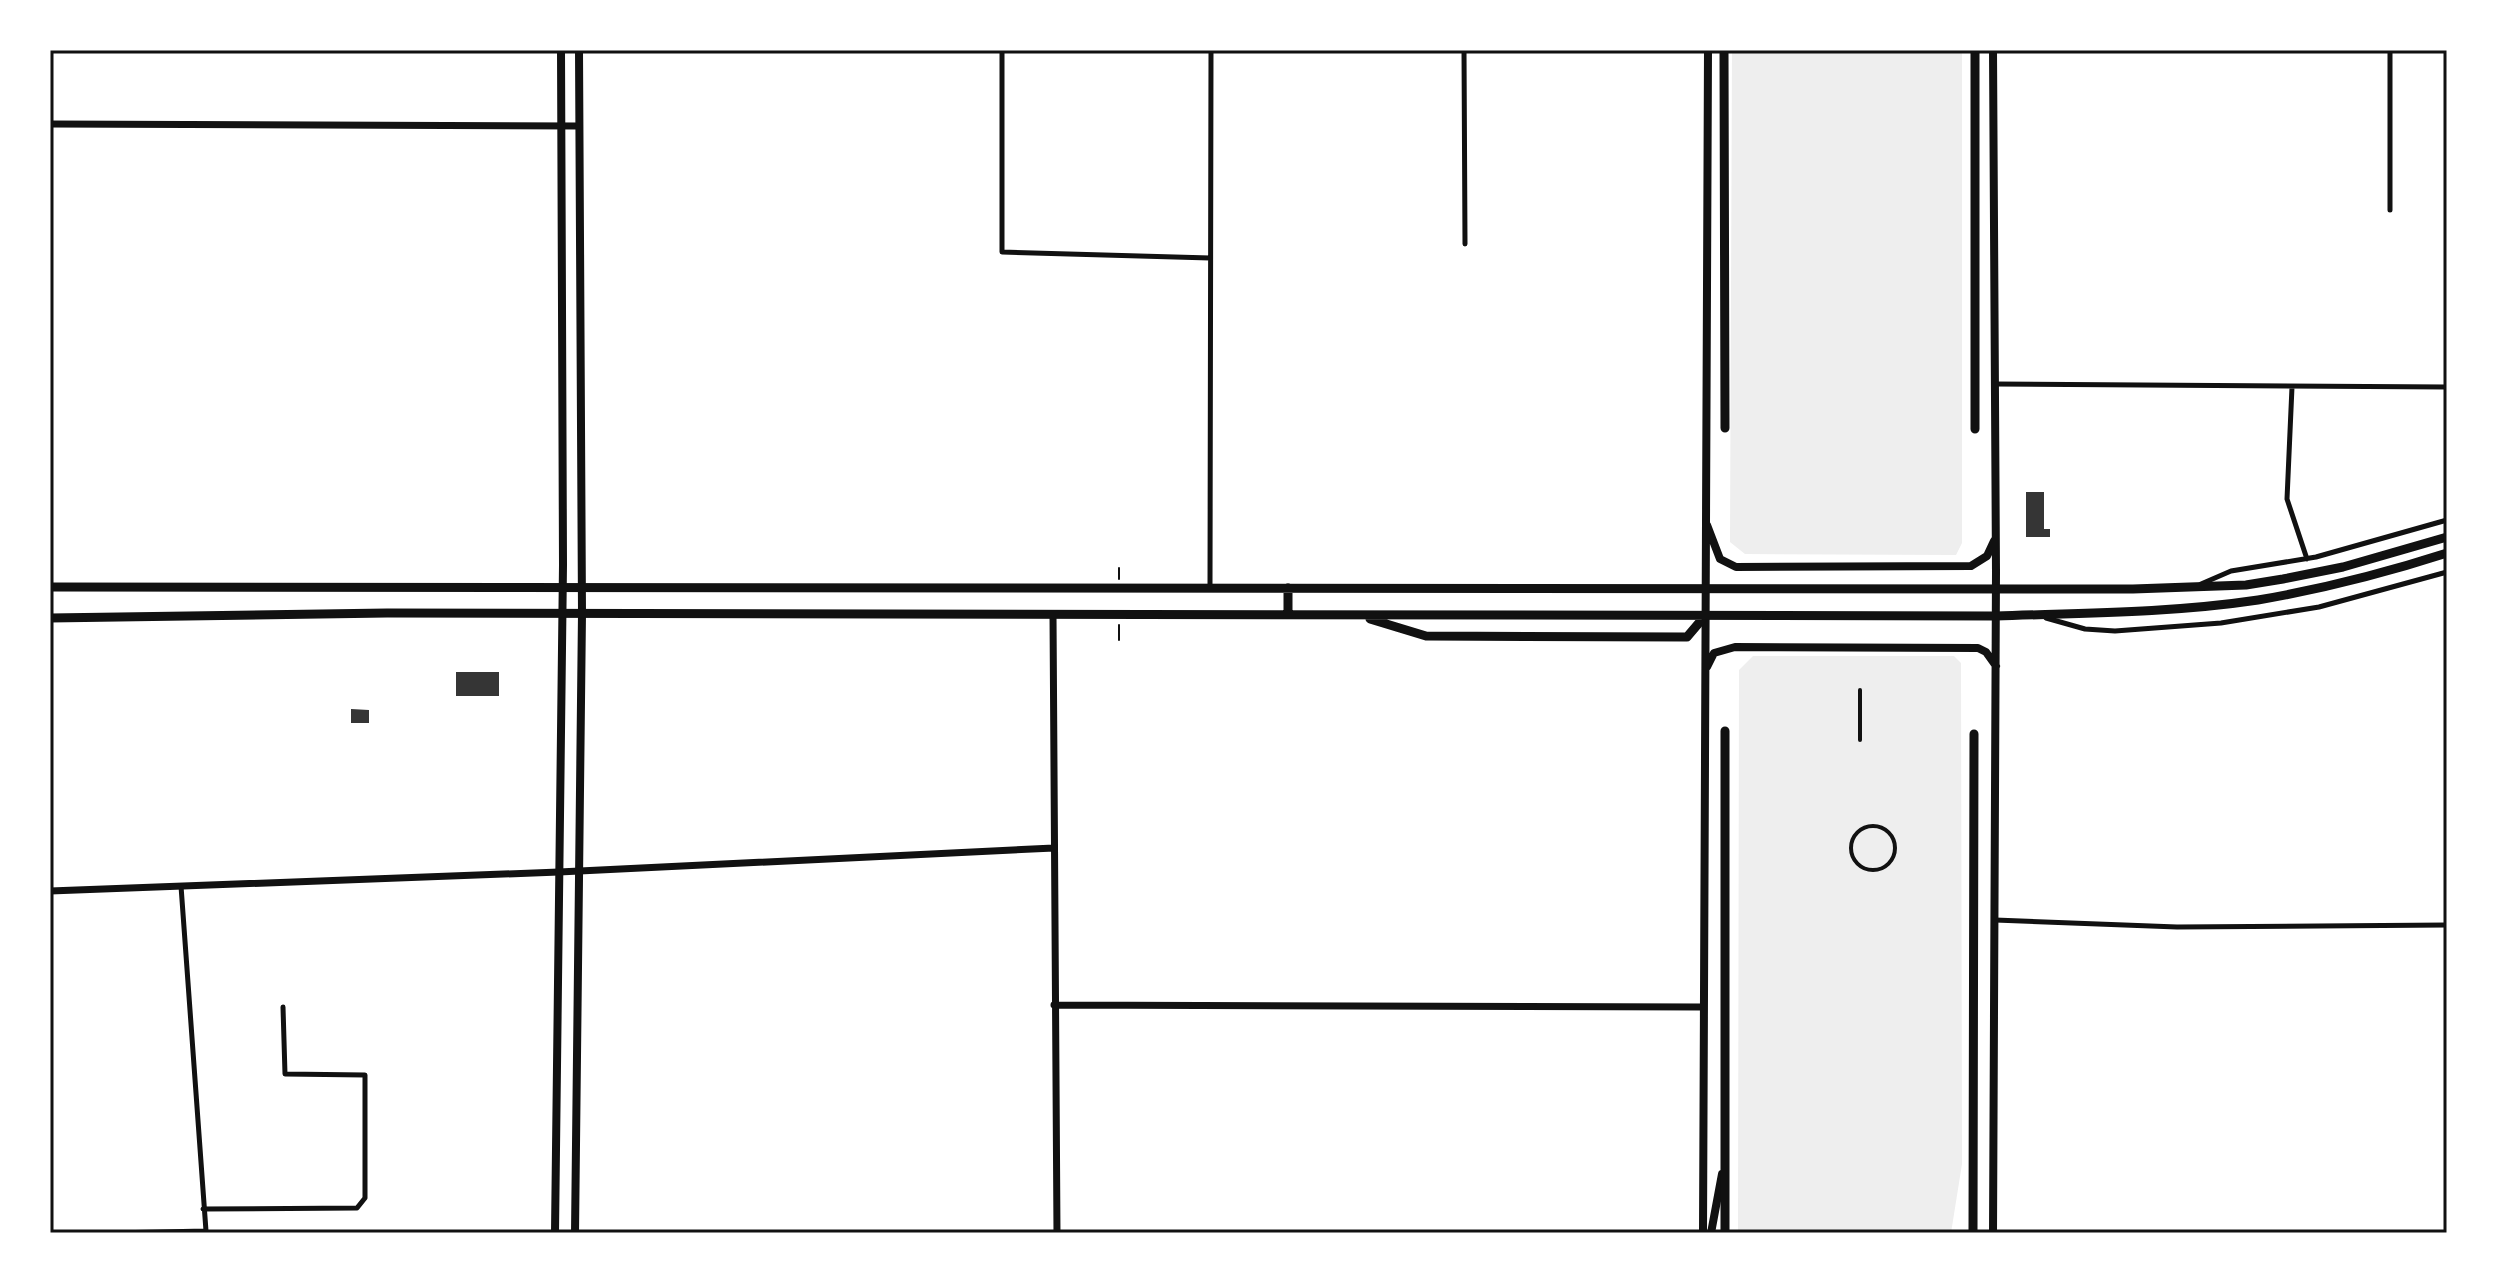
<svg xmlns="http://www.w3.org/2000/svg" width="2497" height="1283" font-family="'Crimson Pro',serif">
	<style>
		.green { fill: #eee }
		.building { fill: #353535 }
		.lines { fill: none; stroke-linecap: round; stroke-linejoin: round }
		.path { stroke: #111; stroke-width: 2 }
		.pedestrian { stroke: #111; stroke-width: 4 }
		.minor { stroke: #111; stroke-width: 5 }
		.tertiary { stroke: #111; stroke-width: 7 }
		.secondary { stroke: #111; stroke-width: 8 }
		.primary { stroke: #111; stroke-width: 9 }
		.neatline { fill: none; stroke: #111; stroke-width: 3 }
	</style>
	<rect width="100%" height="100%" fill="#fff"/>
	<!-- green -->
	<path class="green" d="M1732 50H1962V543L1956 555 1745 554 1730 542Z
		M1753 656H1954L1961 663 1962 1164 1951 1233H1738L1739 670Z"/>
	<!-- building -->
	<path class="building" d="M2026 492H2044V529H2050V537H2026Z
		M456 672H499V696H456Z
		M351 709 369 710V723H351Z"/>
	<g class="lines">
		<!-- path -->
		<path class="path" d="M1119 568V579
			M1119 625V640"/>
		<!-- pedestrian -->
		<path class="pedestrian" d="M1860 690V740
			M1851 848a22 22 0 1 1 44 0a22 22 0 1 1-44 0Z"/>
		<!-- minor -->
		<path class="minor" d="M1002 50V252L1210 258
			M1464 50 1465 244
			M2390 50V210
			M1995 384 2447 387
			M2292 387 2287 499 2307 559
			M2201 584 2231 571 2316 557 2447 520
			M1210 588 1211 50
			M2046 618 2085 629 2115 631 2221 623 2319 607 2447 572
			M1995 920 2177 927 2447 925
			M203 1209 357 1208 365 1198V1075L285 1074 283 1007
			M112 1233 206 1231 181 886"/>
		<!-- tertiary -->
		<path class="tertiary" d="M50 124 579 126
			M1053 614 1057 1233
			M50 891 559 872 1054 848
			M1054 1005 1703 1007"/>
		<!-- secondary -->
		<path class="secondary" d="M1993 50 1996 572 1993 1233
			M1707 525 1720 559 1736 567 1971 566 1987 556 1994 541
			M1707 667 1714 653 1735 647 1978 648 1986 652 1996 666
			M555 1233 563 565 561 50
			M575 1233 582 613 579 50
			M1703 1233 1708 50
			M1711 1233 1722 1174"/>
		<!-- primary -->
		<path class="primary" d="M1724 50 1725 428
			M1975 429V50
			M50 587 2133 589 2246 585 2283 579 2343 567 2447 537
			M1288 588V615
			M50 618 387 613 1996 616C2083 613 2171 613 2258 600 2322 589 2385 573 2447 553
			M1370 619 1426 636 1687 637 1704 617
			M1725 731V1233
			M1973 1233 1974 734"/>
	</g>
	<!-- border -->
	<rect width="2497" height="1283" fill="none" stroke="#ffffff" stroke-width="104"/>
	<rect x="52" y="52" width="2393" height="1179" class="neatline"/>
</svg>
